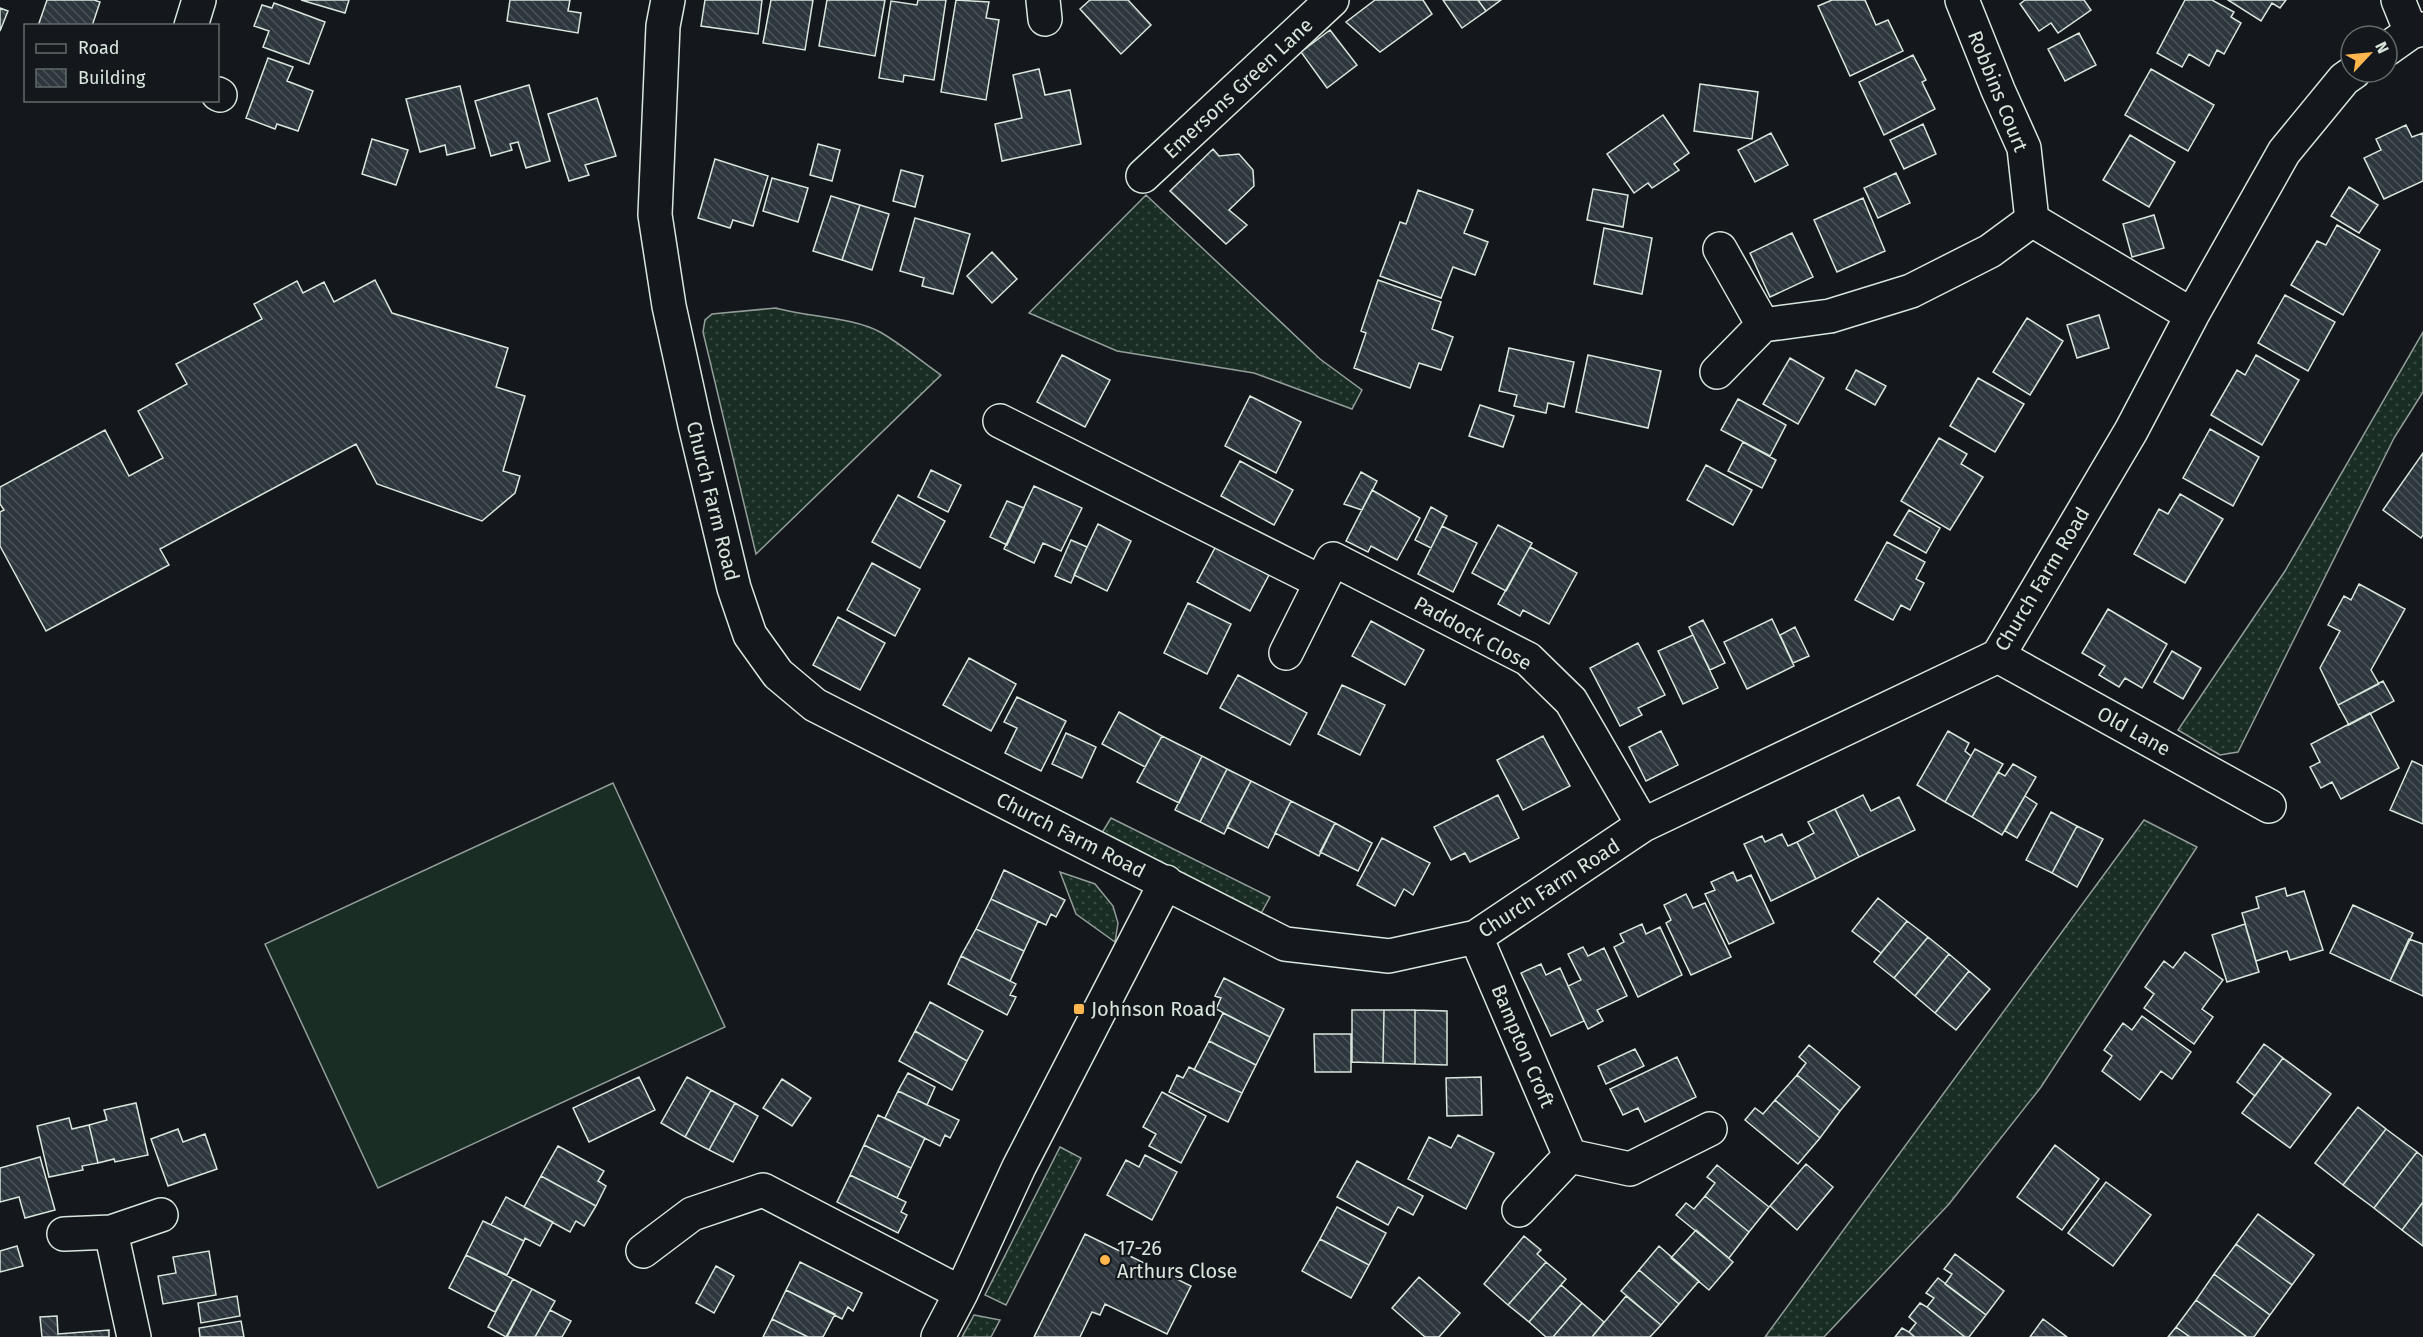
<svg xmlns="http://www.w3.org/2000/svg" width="2423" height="1337" font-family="'Fira Sans',sans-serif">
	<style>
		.grass { fill: url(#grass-dots); stroke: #939e99; stroke-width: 1.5 }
		.garden { fill: #1a2d24; stroke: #939e99; stroke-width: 1.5 }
		.building { fill: url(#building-back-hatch); stroke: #d8e6dc; stroke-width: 1.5 }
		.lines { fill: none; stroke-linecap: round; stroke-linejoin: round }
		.minor-casing { stroke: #d8e6dc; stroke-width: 36 }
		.minor { stroke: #14181c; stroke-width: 33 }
		.poi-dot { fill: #ffb74d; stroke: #14181c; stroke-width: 2 }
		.labels { text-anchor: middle; stroke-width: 4.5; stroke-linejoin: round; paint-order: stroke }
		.street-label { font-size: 20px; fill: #d8e6dc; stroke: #14181c }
		.poi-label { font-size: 20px; fill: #d8e6dc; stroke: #14181c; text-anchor: start }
	</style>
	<defs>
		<pattern id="grass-dots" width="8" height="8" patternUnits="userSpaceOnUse" patternTransform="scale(1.5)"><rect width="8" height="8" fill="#1a2d24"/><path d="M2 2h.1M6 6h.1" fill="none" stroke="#3b4b43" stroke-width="1.8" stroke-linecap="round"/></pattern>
		<pattern id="building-back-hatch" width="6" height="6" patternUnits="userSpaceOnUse" patternTransform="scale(1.5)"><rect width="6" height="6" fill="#2c363c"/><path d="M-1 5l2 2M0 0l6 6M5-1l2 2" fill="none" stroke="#4a5358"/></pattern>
	</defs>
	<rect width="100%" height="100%" fill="#14181c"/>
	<!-- grass -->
	<path class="grass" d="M1146 195 1320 359 1362 390 1352 409 1254 373 1117 351 1029 313Z
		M776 308C807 317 853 317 880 332 901 344 921 361 941 375L756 554 703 332 705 320 712 314Z
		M2423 332V392L2394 438 2238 752 2220 755 2178 730 2285 571Z
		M1111 818 1270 897 1259 917 1100 836Z
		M2144 820 2197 847 2041 1087 1949 1204 1824 1337H1765Z
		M1060 872 1095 884 1113 906 1118 923 1115 942 1076 914Z
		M1060 1147 1081 1158 1006 1305 985 1295Z
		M974 1315 1000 1320 991 1337H962Z"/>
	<!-- garden -->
	<path class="garden" d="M613 783 725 1027 378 1188 265 944Z"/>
	<!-- building -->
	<path class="building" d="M47 0H94L100 2 92 26H38Z
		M301 0H349L345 13Z
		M510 0H570L568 11 581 13 578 33 507 21Z
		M705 0H762L758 34 701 26Z
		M771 0H813L805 50 763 43Z
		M827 0H885L875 56 819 46Z
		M918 0H946L934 80 904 75 903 82 879 78 891 1 917 5Z
		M956 0 989 2 986 18 999 20 986 100 941 92Z
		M1090 0H1128L1151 25 1121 54 1080 9Z
		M1375 0H1423L1432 14 1380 52 1346 22Z
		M1443 0H1478L1486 11 1462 28Z
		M1478 0H1501L1486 11Z
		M1832 0H1865L1876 25 1888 20 1903 51 1850 76 1818 6Z
		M2025 0H2084L2091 10 2058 33 2051 23 2039 31 2020 4Z
		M2185 0H2212L2234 12 2231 17 2241 23 2224 54 2217 50 2209 66 2189 54 2182 67 2157 53Z
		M2228 0H2286L2280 8 2272 3 2261 21Z
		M274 3 325 22 309 64 263 47 269 31 254 26 262 5 272 8Z
		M0 8 8 11 0 31Z
		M1330 30 1357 65 1327 88 1301 52Z
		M2079 33 2096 65 2065 81 2048 49Z
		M1913 55 1926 80 1922 82 1935 109 1884 135 1859 82Z
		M268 58 293 67 287 81 313 91 298 131 277 124 275 129 246 118Z
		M1039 69 1045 95 1070 90 1081 144 1002 161 995 124 1022 118 1013 75Z
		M2151 69 2214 105 2188 151 2125 115Z
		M1700 84 1758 92 1752 139 1694 131Z
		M529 85 550 161 526 168 518 142 510 144 512 150 491 156 475 101Z
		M460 86 475 148 447 155 445 145 420 152 406 99Z
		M597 98 616 156 585 165 589 175 569 181 548 114Z
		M1663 115 1689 153 1674 164 1679 170 1652 188 1648 183 1634 193 1607 154Z
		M1923 124 1936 154 1904 169 1890 140Z
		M2406 125 2412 137 2423 133V181L2384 199 2364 158 2381 150 2376 139Z
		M1771 133 1788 165 1755 182 1738 150Z
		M2130 135 2175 162 2149 207 2103 180Z
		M372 139 408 150 396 185 362 174Z
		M818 144 840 150 832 181 810 175Z
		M1213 149 1219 156 1239 154 1253 170 1254 186 1229 210 1247 225 1226 244 1170 191Z
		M715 159 768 176 753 226 733 220 730 228 698 218Z
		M901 170 923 176 915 207 893 201Z
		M1896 173 1910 203 1878 218 1864 188Z
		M772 178 808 188 798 222 763 211Z
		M2349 187 2378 205 2359 233 2331 216Z
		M1593 189 1628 195 1623 227 1587 220Z
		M1418 190 1473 210 1464 233 1488 242 1475 275 1453 267 1441 298 1380 276 1400 222 1406 224Z
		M831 196 860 205 842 260 813 251Z
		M1863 198 1885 251 1837 272 1814 220Z
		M860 205 889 214 872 270 842 260Z
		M2154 215 2164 248 2132 257 2123 224Z
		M915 218 970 234 953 294 922 286 924 278 900 271Z
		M2337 225 2380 250 2343 315 2291 285 2317 241 2326 245Z
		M1604 228 1652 238 1642 294 1594 284Z
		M1792 233 1813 277 1770 297 1750 253Z
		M992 252 1017 279 992 303 967 276Z
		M375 280 392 313 508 348 496 387 525 396 503 471 520 476 515 493 482 521 377 484 356 444 160 549 169 565 46 631 0 546V512L4 510 0 504V487L105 430 129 476 163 458 138 411 187 384 176 364 262 319 254 304 297 281 303 293 324 282 334 302Z
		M1378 280 1441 302 1432 329 1453 337 1441 370 1419 363 1410 388 1354 368 1366 333 1361 331Z
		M2285 295 2335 322 2308 371 2258 343Z
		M2099 315 2109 348 2077 358 2067 325Z
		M2027 318 2063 341 2030 395 1993 372Z
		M1509 348 1574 362 1564 407 1548 403 1546 413 1514 406 1517 395 1499 391Z
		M1062 355 1110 380 1085 427 1037 402Z
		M1588 355 1661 371 1648 428 1576 412Z
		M2256 355 2299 380 2262 445 2211 415 2237 370 2245 375Z
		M1790 358 1824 378 1798 424 1763 404Z
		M1856 370 1886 386 1875 405 1846 389Z
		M1978 378 2024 404 1995 452 1950 426Z
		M1250 396 1301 422 1276 473 1225 446Z
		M1738 399 1786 425 1770 456 1721 430Z
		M1480 405 1514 416 1503 447 1469 436Z
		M2210 429 2259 457 2233 506 2183 478Z
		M1939 438 1967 454 1961 464 1983 477 1950 530 1901 501Z
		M1743 442 1776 460 1762 488 1728 471Z
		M2423 453V535L2421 538 2383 510Z
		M1240 461 1293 490 1274 525 1221 496Z
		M1706 465 1752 490 1733 525 1687 500Z
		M931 470 961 485 948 512 918 497Z
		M1361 472 1377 481 1362 510 1344 504Z
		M1034 486 1082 508 1061 551 1043 543 1034 563 1004 549Z
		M1372 490 1420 518 1397 560 1371 546 1368 552 1346 541Z
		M2180 494 2223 519 2185 583 2134 554 2159 509 2168 514Z
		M898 495 945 521 920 568 872 542Z
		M1007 501 1024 508 1007 545 990 537Z
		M1431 507 1447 516 1431 548 1415 540Z
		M1909 510 1940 528 1926 553 1894 535Z
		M1098 524 1131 541 1107 591 1074 575Z
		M1498 525 1532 543 1506 591 1472 573Z
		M1442 526 1477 543 1453 592 1418 574Z
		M1071 540 1087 547 1071 583 1055 576Z
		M1887 542 1925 562 1916 579 1924 583 1910 610 1901 605 1893 620 1855 600Z
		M1216 546 1269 575 1250 611 1197 582Z
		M1530 547 1577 573 1549 624 1523 610 1520 616 1498 604Z
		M872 563 920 589 895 636 847 610Z
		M2359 584 2405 609 2371 670 2379 684 2338 705 2320 668 2340 631 2328 625 2344 596 2351 600Z
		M1188 603 1231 624 1207 674 1164 653Z
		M2108 609 2167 644 2142 688 2125 678 2119 687 2099 675 2105 666 2082 653Z
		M838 617 885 643 860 690 813 665Z
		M1772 619 1794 666 1747 689 1724 642Z
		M1703 620 1725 663 1710 670 1689 627Z
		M1371 621 1424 650 1405 685 1352 656Z
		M1795 627 1809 656 1793 663 1780 635Z
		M1693 635 1718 688 1683 704 1658 651Z
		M1638 643 1665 695 1638 708 1642 715 1620 726 1590 668Z
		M2172 651 2201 668 2183 699 2154 682Z
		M969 658 1016 684 991 731 943 705Z
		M1238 675 1307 713 1290 745 1220 708Z
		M2383 681 2394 701 2349 725 2338 705Z
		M1342 685 1385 705 1360 755 1318 734Z
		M1017 697 1066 721 1041 771 1005 753 1017 728 1004 722Z
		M1119 712 1162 736 1145 767 1102 744Z
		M2370 713 2399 768 2341 799 2332 782 2321 788 2310 767 2320 762 2311 744Z
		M1661 731 1678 765 1646 781 1629 747Z
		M1948 731 1969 743 1965 751 1971 756 1945 802 1917 785Z
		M1066 733 1096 747 1082 778 1052 764Z
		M1162 736 1202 756 1179 803 1137 782Z
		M1543 736 1570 786 1523 810 1497 760Z
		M1975 749 2003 764 1972 817 1945 802Z
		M1202 756 1227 769 1200 822 1175 810Z
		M2412 761 2423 766V824L2390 810Z
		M2013 764 2036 777 2002 835 1972 817 1998 772 2005 776Z
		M1227 769 1251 781 1224 834 1200 822Z
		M1251 781 1291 801 1268 848 1227 827Z
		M1498 795 1519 838 1470 862 1465 853 1451 860 1434 827Z
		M1863 795 1871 811 1899 797 1915 830 1859 857 1835 809Z
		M2025 796 2037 804 2017 838 2005 831Z
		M1291 801 1335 823 1319 856 1275 833Z
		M1835 809 1859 857 1816 879 1797 842 1814 833 1808 822Z
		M2051 812 2077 826 2052 873 2026 860Z
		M1335 823 1372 843 1358 871 1320 852Z
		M2077 826 2103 839 2077 887 2052 873Z
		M1782 834 1788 846 1797 842 1816 879 1771 901 1744 844 1762 836 1765 842Z
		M1382 838 1430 863 1413 895 1404 889 1395 906 1357 885Z
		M1004 870 1065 900 1056 917 1051 914 1046 925 991 899Z
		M1733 872 1737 881 1751 875 1774 923 1729 944 1705 894 1715 890 1711 882Z
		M2285 888 2287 896 2304 891 2323 950 2290 960 2287 951 2256 961 2242 913 2259 908 2256 897Z
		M1686 894 1693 908 1705 903 1731 957 1691 975 1666 923 1671 920 1664 905Z
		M1878 898 1907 921 1881 953 1852 931Z
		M991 899 1038 921 1024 951 976 929Z
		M2353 905 2413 933 2390 981 2330 953Z
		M1907 921 1928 937 1894 978 1874 962Z
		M1642 924 1646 934 1660 927 1682 975 1638 997 1614 947 1624 942 1620 934Z
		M2245 924 2259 972 2227 982 2212 935Z
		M976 929 1024 951 1010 981 961 956Z
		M1928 937 1949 954 1915 996 1894 978Z
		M2409 939 2423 944V996L2390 981Z
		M1583 947 1588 956 1604 948 1627 996 1597 1010 1603 1021 1588 1029 1568 986 1581 980 1568 954Z
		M2185 952 2223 980 2202 1009 2213 1017 2194 1044 2144 1008 2154 994 2145 987 2164 961 2173 968Z
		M1949 954 1969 971 1935 1013 1915 996Z
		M961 956 1016 984 1010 995 1016 997 1007 1015 948 984Z
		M1541 964 1546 975 1560 968 1584 1021 1551 1036 1521 973Z
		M1969 971 1990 989 1956 1030 1935 1013Z
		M1224 978 1284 1009 1270 1037 1216 1009 1221 998 1215 996Z
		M930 1002 983 1031 967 1061 915 1031Z
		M1352 1010H1384L1383 1063 1352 1062Z
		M1384 1010H1415V1064L1383 1063Z
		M1415 1010 1447 1011V1065L1415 1064Z
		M1223 1013 1270 1037 1256 1065 1209 1041Z
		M2142 1016 2191 1052 2172 1079 2161 1071 2140 1100 2102 1071 2112 1056 2104 1050 2123 1023 2132 1030Z
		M915 1031 967 1061 952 1090 899 1061Z
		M1314 1034H1351V1072H1315Z
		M1209 1041 1256 1065 1242 1093 1194 1070Z
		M2264 1044 2283 1058 2255 1096 2237 1082Z
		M1809 1045 1860 1087 1840 1111 1797 1075 1806 1063 1799 1057Z
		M1635 1049 1644 1066 1606 1084 1598 1066Z
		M1677 1057 1696 1097 1645 1122 1638 1108 1623 1115 1610 1089Z
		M2283 1058 2331 1094 2290 1148 2242 1113Z
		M1189 1067 1242 1093 1228 1122 1169 1092 1177 1075 1183 1078Z
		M908 1073 935 1087 927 1105 898 1091Z
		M1797 1075 1840 1111 1820 1138 1775 1100Z
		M639 1077 655 1110 589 1142 573 1108Z
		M687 1077 711 1090 685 1137 661 1123Z
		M1481 1077 1482 1115 1447 1116 1446 1078Z
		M782 1079 811 1098 792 1126 763 1108Z
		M711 1090 735 1103 709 1150 685 1137Z
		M898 1091 959 1120 950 1138 945 1135 940 1146 885 1118Z
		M1162 1092 1206 1116 1181 1163 1149 1146 1156 1134 1143 1127Z
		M1775 1100 1820 1138 1798 1164 1745 1120 1755 1108 1763 1114Z
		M136 1103 148 1155 115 1162 114 1159 98 1163 89 1125 107 1120 104 1110Z
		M735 1103 758 1116 733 1162 709 1150Z
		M2358 1107 2386 1129 2343 1185 2315 1163Z
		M878 1115 925 1138 911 1168 864 1145Z
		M69 1118 72 1129 89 1125 98 1163 82 1166 83 1170 49 1177 37 1126Z
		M178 1129 183 1142 205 1134 217 1169 168 1186 151 1139Z
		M2386 1129 2417 1152 2374 1208 2343 1185Z
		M1458 1135 1494 1153 1466 1209 1408 1179 1429 1137 1451 1148Z
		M864 1145 911 1168 897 1198 850 1175Z
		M2055 1145 2099 1179 2062 1230 2017 1197Z
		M558 1146 604 1171 598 1181 606 1186 596 1206 541 1176Z
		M2417 1152 2423 1157V1202L2402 1230 2374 1208Z
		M1145 1155 1177 1172 1152 1220 1107 1195 1126 1160 1139 1167Z
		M40 1157 55 1210 25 1218 19 1197 0 1202V1168Z
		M1357 1161 1423 1196 1413 1215 1398 1207 1388 1225 1337 1197Z
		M1806 1164 1833 1187 1797 1230 1770 1206Z
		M1717 1165 1769 1207 1749 1232 1705 1196 1715 1183 1707 1177Z
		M850 1175 906 1202 901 1212 907 1215 898 1233 837 1202Z
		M541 1176 596 1206 584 1226 576 1221 570 1232 524 1207Z
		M2106 1182 2151 1215 2113 1266 2068 1233Z
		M1705 1196 1749 1232 1729 1258 1676 1215 1686 1203 1694 1209Z
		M506 1197 553 1222 540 1246 525 1238 524 1241 491 1225Z
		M2423 1202V1246L2402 1230Z
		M1337 1207 1386 1233 1369 1265 1320 1239Z
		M2258 1214 2314 1255 2292 1285 2236 1244Z
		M483 1221 524 1241 507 1275 466 1255Z
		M1696 1230 1733 1262 1709 1290 1671 1258Z
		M1085 1234 1191 1286 1167 1334 1105 1304 1100 1315 1092 1312 1080 1337H1034Z
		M1524 1236 1541 1250 1537 1254 1546 1262 1508 1305 1484 1284Z
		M1320 1239 1369 1265 1351 1298 1302 1271Z
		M2236 1244 2292 1285 2270 1315 2214 1274Z
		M17 1246 23 1266 0 1272V1251Z
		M1659 1246 1699 1281 1679 1304 1639 1270Z
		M209 1251 216 1295 163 1304 158 1276 176 1273 173 1257Z
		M1955 1254 2004 1291 1986 1315 1945 1284 1952 1274 1944 1269Z
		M466 1255 513 1279 495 1312 449 1288Z
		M800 1262 862 1293 853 1311 848 1307 842 1319 786 1290Z
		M1546 1262 1566 1279 1529 1322 1508 1305Z
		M716 1266 734 1276 714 1313 696 1303Z
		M1639 1270 1679 1304 1661 1325 1621 1291Z
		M2214 1274 2270 1315 2254 1337H2247L2196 1300Z
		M1419 1277 1460 1313 1439 1337H1425L1392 1308Z
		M1938 1278 1986 1315 1969 1337H1965L1927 1307 1934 1298 1926 1293Z
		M513 1279 532 1289 506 1337 488 1327Z
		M1561 1285 1582 1303 1553 1337H1546L1529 1322Z
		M532 1289 555 1301 535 1337H507Z
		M786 1290 835 1314 823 1337H808L772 1319Z
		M237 1296 240 1316 201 1323 198 1303Z
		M1626 1296 1661 1325 1650 1337H1592Z
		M2196 1300 2247 1337H2190L2176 1327Z
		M1582 1303 1604 1322 1592 1337H1553Z
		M1920 1303 1927 1307 1965 1337H1915L1909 1332 1916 1323 1909 1317Z
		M550 1310 571 1321 562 1337H535Z
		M57 1316 58 1334 109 1330V1337H42L40 1317Z
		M772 1319 808 1337H763Z
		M2043 1319 2067 1337H2030Z
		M241 1321 244 1337H200L199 1328Z
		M2176 1327 2190 1337H2168Z
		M1902 1328 1909 1332 1915 1337H1895Z"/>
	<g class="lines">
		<!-- minor casing -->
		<g class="minor-casing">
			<path id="minor" d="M668 0 663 26 655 215 669 306 695 425 734 588 750 635 778 674 815 705 1285 944 1389 956 1476 937 1643 825 1998 656 2131 431 2192 315 2284 152 2344 79 2354 72
				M1043 0 1045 19
				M1962 0 1998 90 2024 148 2032 220 2192 315
				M2398 0 2411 32
				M191 26 199 0
				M2387 49 2411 32 2423 29
				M218 94 220 95
				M1143 176 1332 0
				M1720 249 1763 325 1830 316 1911 291 1990 251 2032 220
				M1717 372 1763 325
				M1000 421 1321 582
				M1286 653 1333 559 1528 659 1571 701 1643 825
				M1998 656 2269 806
				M1476 937 1570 1156
				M1519 1210 1570 1156 1630 1169 1710 1129
				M111 1232 134 1337
				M64 1234 111 1232 161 1215
				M643 1251 692 1214 763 1190 961 1293
				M938 1337 961 1293 1019 1167 1166 882"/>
		</g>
		<!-- minor -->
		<use href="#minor" class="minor"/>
	</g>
	<!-- markers -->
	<g class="poi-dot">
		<rect x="1073" y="1003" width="12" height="12" rx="3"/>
		<circle cx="1105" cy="1260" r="6"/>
	</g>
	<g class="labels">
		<!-- street labels -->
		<g class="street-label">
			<text transform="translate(1238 88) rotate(-43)" y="7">Emersons Green Lane</text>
			<text transform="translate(1998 91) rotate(68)" y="7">Robbins Court</text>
			<text transform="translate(713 501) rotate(76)" y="7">Church Farm Road</text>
			<text transform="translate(2042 579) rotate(-59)" y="7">Church Farm Road</text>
			<text transform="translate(1473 633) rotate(29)" y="7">Paddock Close</text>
			<text transform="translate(2134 731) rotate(29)" y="7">Old Lane</text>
			<text transform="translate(1071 835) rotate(27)" y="7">Church Farm Road</text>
			<text transform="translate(1549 888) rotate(-33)" y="7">Church Farm Road</text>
			<text transform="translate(1523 1046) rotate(67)" y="7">Bampton Croft</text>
		</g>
		<!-- poi labels -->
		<g class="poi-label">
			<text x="1091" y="1016">Johnson Road</text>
			<text x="1117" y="1255">17-26<tspan x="1117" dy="23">Arthurs Close</tspan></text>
		</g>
	</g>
	<!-- legend -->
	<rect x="24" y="24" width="195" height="78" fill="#14181c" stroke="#626a69" stroke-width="1.5"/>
	<rect x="36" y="44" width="30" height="9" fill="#14181c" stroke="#626a69" stroke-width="1.5"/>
	<text x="78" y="54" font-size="18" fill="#d8e6dc">Road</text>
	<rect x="36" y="69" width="30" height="18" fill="url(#building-back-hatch)" stroke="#626a69" stroke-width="1.5"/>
	<text x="78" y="84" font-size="18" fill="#d8e6dc">Building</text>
	<!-- north arrow -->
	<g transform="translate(2369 54) rotate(64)"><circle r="28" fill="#14181c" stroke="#626a69" stroke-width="1.5"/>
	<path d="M0-4.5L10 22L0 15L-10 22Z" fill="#ffb74d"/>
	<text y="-9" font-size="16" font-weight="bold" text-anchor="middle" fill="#d8e6dc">N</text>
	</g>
</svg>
